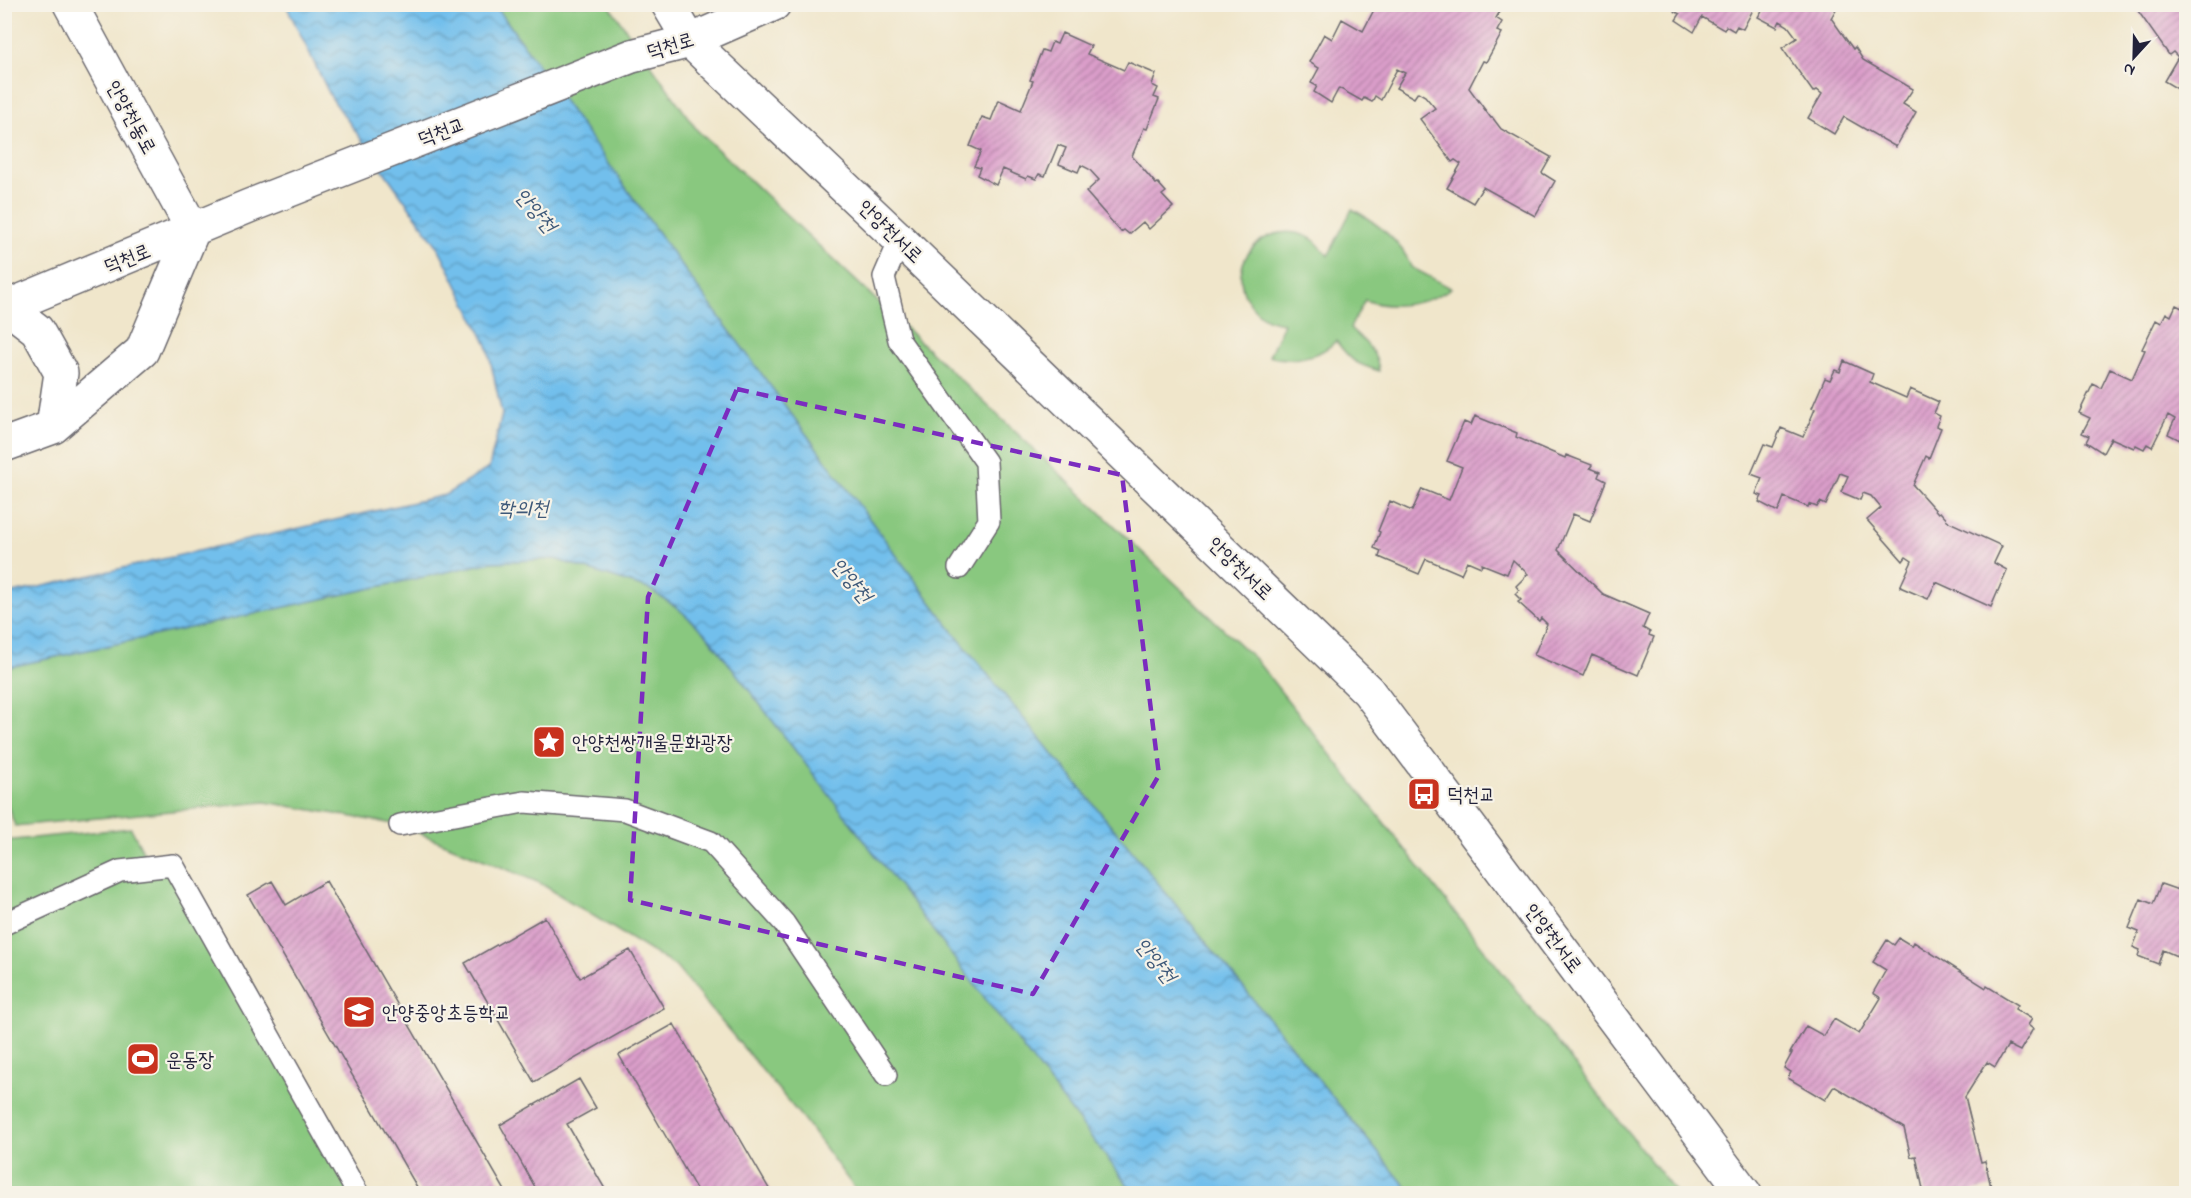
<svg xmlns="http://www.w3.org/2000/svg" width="2191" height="1198" font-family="'Indie Flower','Poor Story',sans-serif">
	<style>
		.park { fill: #89c87f; stroke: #56755d; stroke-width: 1.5 }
		.water { fill: url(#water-waves); stroke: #4a7094; stroke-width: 1.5 }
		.building { fill: url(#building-hatch) }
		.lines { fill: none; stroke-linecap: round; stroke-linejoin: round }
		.lane-casing { stroke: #6a676d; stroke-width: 24 }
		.secondary-casing { stroke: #6a676d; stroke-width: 36 }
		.lane { stroke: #fff; stroke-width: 21 }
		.secondary { stroke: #fff; stroke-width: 33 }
		.marked { fill: none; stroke: #7b2cbf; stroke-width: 4.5; stroke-dasharray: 12 8; stroke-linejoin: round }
		.labels { text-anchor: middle; stroke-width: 4.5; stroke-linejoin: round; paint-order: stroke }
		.street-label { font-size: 20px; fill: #22223b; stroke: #f7f3e8 }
		.poi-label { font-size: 20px; fill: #22223b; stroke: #f7f3e8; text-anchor: start }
		.water-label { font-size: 21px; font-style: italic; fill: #3e5979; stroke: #f7f3e8 }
	</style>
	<defs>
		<pattern id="water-waves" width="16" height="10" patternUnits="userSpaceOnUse" patternTransform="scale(1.5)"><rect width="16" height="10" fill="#72bfec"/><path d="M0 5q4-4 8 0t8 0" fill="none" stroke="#5d9bc0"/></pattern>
		<pattern id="building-hatch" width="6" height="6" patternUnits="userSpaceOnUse" patternTransform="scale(1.5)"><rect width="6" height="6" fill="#db9eca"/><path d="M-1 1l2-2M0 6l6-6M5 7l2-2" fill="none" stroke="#b180a5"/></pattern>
	</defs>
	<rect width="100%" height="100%" fill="#f7f3e8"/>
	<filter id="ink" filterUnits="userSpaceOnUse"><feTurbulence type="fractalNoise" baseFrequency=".0167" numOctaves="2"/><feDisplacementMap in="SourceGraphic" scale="12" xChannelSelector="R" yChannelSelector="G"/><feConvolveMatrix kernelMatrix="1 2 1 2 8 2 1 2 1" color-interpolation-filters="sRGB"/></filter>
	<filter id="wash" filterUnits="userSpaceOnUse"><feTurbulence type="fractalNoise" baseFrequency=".008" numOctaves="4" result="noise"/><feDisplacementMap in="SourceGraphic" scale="24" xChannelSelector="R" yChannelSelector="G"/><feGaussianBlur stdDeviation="1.35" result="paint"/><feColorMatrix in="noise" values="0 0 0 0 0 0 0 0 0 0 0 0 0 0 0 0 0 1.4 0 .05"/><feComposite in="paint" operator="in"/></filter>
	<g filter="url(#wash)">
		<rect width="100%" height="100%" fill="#f0e6cb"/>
		<!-- park -->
		<path class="park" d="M495 5H609L697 130 1256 660 1676 1193H1411L957 637 694 283Z
			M1352 209C1374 221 1403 242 1411 267L1451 288C1428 305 1391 310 1365 300L1350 328C1363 340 1378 352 1379 371 1354 363 1352 362 1336 341 1321 357 1290 363 1269 356L1284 323C1280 322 1275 322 1270 320 1261 317 1252 308 1247 299 1224 257 1272 216 1312 239 1318 243 1323 250 1328 256Z
			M555 559 649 589 677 607 707 635 1134 1193H858L804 1120 675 966 540 883 400 825 265 802 15 826 5 799V668L492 562Z
			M131 828 147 859 173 865 358 1193H5L4 841Z"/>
		<!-- water -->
		<path class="water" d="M286 5H495L694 283 957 637 1411 1193H1134L707 635 677 607 649 589 555 559 492 562 5 668 4 595 445 495 489 468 502 414 487 345 438 247 331 97Z"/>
		<g id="blocks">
			<!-- building -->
			<path class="building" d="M1377 4H1496L1502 8 1496 18 1502 22 1497 31 1502 33 1486 62 1483 61 1469 88 1491 118 1492 117 1501 129 1551 157 1542 173 1555 181 1535 216 1483 187 1473 203 1447 188 1461 164 1455 160 1452 162 1420 119 1435 108 1425 96 1418 92 1414 98 1396 88 1405 73 1397 69 1381 100 1375 96 1372 102 1364 98 1362 101 1339 88 1331 103 1314 92 1317 86 1311 83 1319 68 1309 62 1324 34 1332 39 1342 19 1363 31Z
				M1677 4H1756L1743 29 1737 26 1734 31 1726 26 1724 30 1702 17 1694 32 1676 20 1680 14 1674 11Z
				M1766 4H1839L1831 18 1853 49 1855 47 1863 60 1913 89 1903 104 1916 112 1896 147 1844 117 1834 134 1808 118 1822 94 1817 90 1813 92 1782 48 1797 38 1788 26 1780 21 1777 27 1758 17Z
				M2148 4H2186V94L2164 81 2178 57 2173 52 2169 55 2138 11Z
				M1062 33 1091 46 1087 54 1124 70 1128 62 1156 74 1152 85 1158 88 1154 97 1159 99 1147 129 1144 128 1132 156 1156 184 1158 183 1166 192 1162 195 1173 207 1149 229 1143 222 1129 234 1124 230 1121 232 1086 192 1099 180 1089 169 1081 165 1078 172 1059 164 1066 148 1058 145 1045 176 1039 174 1036 179 1028 176 1026 179 1003 169 996 185 977 175 980 168 974 166 981 151 970 146 982 117 991 120 999 100 1021 110 1033 81 1030 80 1042 50 1048 52 1052 42 1057 44Z
				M2176 305 2186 310V443L2168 434 2175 419 2168 415 2152 447 2147 444 2144 449 2136 445 2134 448 2111 438 2103 453 2086 442 2089 436 2082 433 2090 418 2079 413 2093 384 2101 388 2110 369 2132 379 2145 350 2142 349 2156 320 2161 323 2166 313 2171 316Z
				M1844 361 1873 374 1870 382 1906 398 1910 389 1939 402 1934 413 1940 416 1936 426 1941 428 1929 458 1926 456 1913 485 1938 513 1940 512 1949 522 2002 546 1994 563 2007 570 1991 607 1936 582 1928 599 1900 587 1912 561 1906 557 1903 561 1867 520 1881 508 1871 496 1863 493 1860 500 1841 492 1848 476 1840 473 1826 505 1820 502 1817 507 1809 504 1808 507 1784 497 1778 512 1759 502 1762 496 1756 494 1762 478 1751 474 1764 444 1773 447 1781 428 1803 437 1815 409 1812 408 1825 378 1830 380 1835 370 1840 372Z
				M1475 416 1517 433 1516 437 1565 458 1566 455 1592 465 1590 468 1600 472 1598 477 1606 481 1590 521 1573 514 1558 550 1603 594 1649 614 1643 628 1650 632 1649 635 1654 637 1638 675 1592 655 1583 676 1534 655 1547 624 1541 618 1539 621 1518 602 1521 600 1515 594 1519 590 1516 586 1528 574 1513 560 1507 574 1482 564 1481 567 1467 561 1461 574 1426 559 1419 574 1379 557 1381 551 1374 548 1380 532 1378 531 1390 501 1412 511 1422 489 1449 500 1462 467 1447 461 1464 422 1471 425Z
				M2186 878V960L2163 950 2158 964 2138 956 2140 950 2133 947 2139 932 2129 928 2141 899 2153 904 2161 884 2181 891Z
				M272 881 286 905 326 881 507 1194H421L248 895Z
				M545 917 580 978 630 950 664 1008 534 1082 465 963Z
				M1899 938 1912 946 1914 942 1986 988 1987 986 2018 1005 2015 1009 2032 1019 2028 1025 2033 1029 2020 1051 2008 1045 1995 1067 1987 1062 1965 1097 1981 1162 1985 1161 1991 1187 1963 1194H1924L1916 1156 1911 1157 1904 1128 1834 1086 1825 1100 1788 1078 1791 1072 1784 1068 1792 1053H1790L1806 1026 1824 1036 1834 1019 1859 1034 1881 998 1873 993 1886 970 1873 962 1887 940 1894 945Z
				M674 1024 772 1194H699L619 1055Z
				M579 1079 596 1108 567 1124 608 1194H539L500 1125Z"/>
		</g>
	</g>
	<g filter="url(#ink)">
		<use href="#blocks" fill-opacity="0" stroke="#6a676d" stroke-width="1.5"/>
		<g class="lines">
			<!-- lane casing -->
			<g class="lane-casing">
				<path id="lane" d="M900 240 884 277 899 340 986 462 989 521 959 568
					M400 825 524 802 625 810 711 842 784 923 886 1075
					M4 924 120 871 173 865 358 1194"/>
			</g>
			<!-- secondary casing -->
			<g class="secondary-casing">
				<path id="secondary" d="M668 4 690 41 900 240 1368 691 1745 1194
					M7 307 37 330 61 373 53 427
					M4 308 249 206 632 56 690 41 774 4
					M4 445 53 427 142 351 193 230 70 4"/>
			</g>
			<!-- lane -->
			<use href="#lane" class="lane"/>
			<!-- secondary -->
			<use href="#secondary" class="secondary"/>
		</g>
	</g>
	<!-- marked area -->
	<path class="marked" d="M737 389 1122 475 1159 775 1033 994 630 900 648 597Z"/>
	<!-- icons -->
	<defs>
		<g id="sight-square" transform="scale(1.725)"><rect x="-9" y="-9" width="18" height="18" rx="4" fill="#c8321e" stroke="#f7f3e8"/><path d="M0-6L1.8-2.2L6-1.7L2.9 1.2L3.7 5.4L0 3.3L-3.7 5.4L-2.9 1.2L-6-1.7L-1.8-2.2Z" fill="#fff"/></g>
		<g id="bus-square" transform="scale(1.725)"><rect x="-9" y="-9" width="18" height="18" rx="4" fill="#c8321e" stroke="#f7f3e8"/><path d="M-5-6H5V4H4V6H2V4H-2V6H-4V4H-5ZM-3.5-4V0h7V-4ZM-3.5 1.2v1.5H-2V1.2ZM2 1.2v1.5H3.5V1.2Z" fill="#fff"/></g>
		<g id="school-square" transform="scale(1.725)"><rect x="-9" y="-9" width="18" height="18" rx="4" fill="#c8321e" stroke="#f7f3e8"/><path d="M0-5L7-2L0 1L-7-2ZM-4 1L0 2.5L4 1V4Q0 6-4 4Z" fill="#fff"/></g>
		<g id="stadium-square" transform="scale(1.725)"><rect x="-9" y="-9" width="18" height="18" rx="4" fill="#c8321e" stroke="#f7f3e8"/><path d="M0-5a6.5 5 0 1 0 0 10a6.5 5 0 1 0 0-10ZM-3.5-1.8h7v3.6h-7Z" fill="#fff"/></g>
	</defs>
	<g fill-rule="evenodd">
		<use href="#sight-square" x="549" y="742"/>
		<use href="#bus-square" x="1424" y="794"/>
		<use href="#school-square" x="359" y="1012"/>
		<use href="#stadium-square" x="143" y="1059"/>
	</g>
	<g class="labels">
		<!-- street labels -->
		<g class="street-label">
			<text transform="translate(670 45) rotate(-17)" y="7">덕천로</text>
			<text transform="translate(132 117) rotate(61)" y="7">안양천동로</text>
			<text transform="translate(441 131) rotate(-21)" y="7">덕천교</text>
			<text transform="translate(891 231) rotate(44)" y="7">안양천서로</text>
			<text transform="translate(127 258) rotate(-22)" y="7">덕천로</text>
			<text transform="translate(1241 568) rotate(44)" y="7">안양천서로</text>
			<text transform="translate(1554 938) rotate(53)" y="7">안양천서로</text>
		</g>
		<!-- poi labels -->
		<g class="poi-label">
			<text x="572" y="749">안양천쌍개울문화광장</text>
			<text x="1447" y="801">덕천교</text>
			<text x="382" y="1019">안양중앙초등학교</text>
			<text x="166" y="1066">운동장</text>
		</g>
		<!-- water labels -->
		<g class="water-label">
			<text transform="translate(536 210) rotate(49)" y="7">안양천</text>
			<text x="523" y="515">학의천</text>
			<text transform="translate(852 580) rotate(50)" y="7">안양천</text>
			<text transform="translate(1156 960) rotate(51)" y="7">안양천</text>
		</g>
	</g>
	<!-- margin -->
	<rect width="2191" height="1198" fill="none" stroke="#f7f3e8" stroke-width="24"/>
	<!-- north arrow -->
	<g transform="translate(2134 57) rotate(202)" stroke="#f7f3e8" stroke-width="4.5" paint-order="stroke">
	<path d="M0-4.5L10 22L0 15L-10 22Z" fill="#22223b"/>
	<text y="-9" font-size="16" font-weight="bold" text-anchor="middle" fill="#22223b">N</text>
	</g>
</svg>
